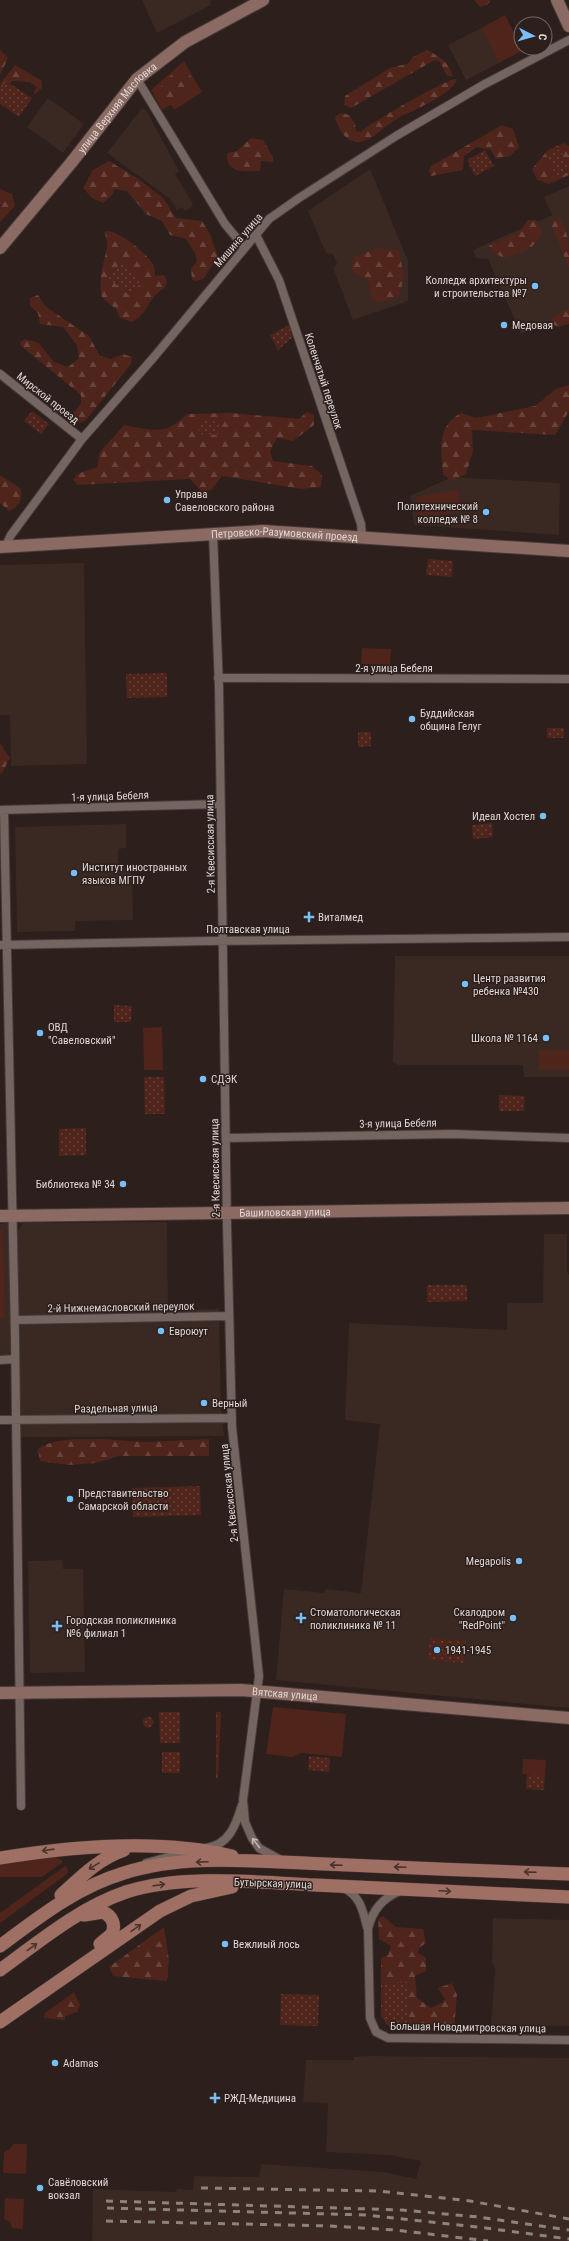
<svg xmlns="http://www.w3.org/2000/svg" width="569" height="2241" font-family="'Roboto Condensed',sans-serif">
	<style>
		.built { fill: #3a2823 }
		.green { fill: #4f241b }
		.forest { fill: url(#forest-firs) }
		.park { fill: url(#park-dots) }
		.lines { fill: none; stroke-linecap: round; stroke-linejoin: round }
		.street-casing { stroke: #453a38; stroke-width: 10 }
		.secondary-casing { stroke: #453a38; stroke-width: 14 }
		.primary-casing { stroke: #453a38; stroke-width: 14 }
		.street { stroke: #746561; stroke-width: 8 }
		.secondary { stroke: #8a6a62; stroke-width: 12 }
		.primary { stroke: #a06f63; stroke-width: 13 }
		.rail { stroke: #8c8280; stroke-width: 3; stroke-dasharray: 7 7; stroke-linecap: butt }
		.oneway { stroke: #bfb5b2 }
		.oneway2 { stroke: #49332e }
		.poi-dot { fill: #78bff7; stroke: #2c1f1c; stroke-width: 1.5 }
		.labels { text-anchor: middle; stroke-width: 3; stroke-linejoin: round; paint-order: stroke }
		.street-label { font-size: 11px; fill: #dfd7d5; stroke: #2c1f1c }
		.poi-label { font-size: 11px; fill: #dfd7d5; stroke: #2c1f1c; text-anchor: start }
	</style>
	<defs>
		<pattern id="forest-firs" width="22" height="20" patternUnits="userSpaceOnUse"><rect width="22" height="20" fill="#4f241b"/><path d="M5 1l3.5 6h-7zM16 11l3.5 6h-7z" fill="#68433b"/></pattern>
		<pattern id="park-dots" width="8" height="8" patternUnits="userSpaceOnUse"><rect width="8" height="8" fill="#4f241b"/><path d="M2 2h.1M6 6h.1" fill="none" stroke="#68433b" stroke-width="1.8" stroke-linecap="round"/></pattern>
	</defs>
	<rect width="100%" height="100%" fill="#2c1f1c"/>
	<!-- built -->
	<path class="built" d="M142 0H212L210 1 211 5 157 33Z
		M481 28 499 63 466 80 448 45Z
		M48 98 84 124 63 153 27 127Z
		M142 108 146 110 179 171 175 174 192 202 193 206 185 211 182 207 177 210 170 199 107 153Z
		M370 169 408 261V301L353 320 333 268 337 263 333 254 326 253 308 211Z
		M569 186V314L521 334 488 259 476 258 473 250 552 215 544 197Z
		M452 477 560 483 559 535 414 525 410 496Z
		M84 563 87 764 11 766 10 715H0V565Z
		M126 824V848L118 849V867H132L133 920 75 921V931L17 932 15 827Z
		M395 956H569V1077H524L523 1065H399L393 1062Z
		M167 1222 168 1310 219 1309 221 1408 224 1436 21 1437 16 1232 24 1223Z
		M8 1223 11 1352 8 1355H0V1224Z
		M544 1234H567V1272L569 1275V1708L276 1680 284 1589 324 1593 325 1589 361 1593 380 1424 345 1420 349 1323 507 1330V1303H543Z
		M62 1560 63 1569H83L85 1672 30 1673 28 1561Z
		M493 1918 569 1920V2026L491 2025 495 1970 492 1962Z
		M367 2056 569 2058V2241H92L93 2189 175 2192 178 2189 193 2190 194 2176 259 2177 261 2164 384 2172 416 2179 421 2161 389 2155 326 2152 328 2103 303 2102 306 2060H354V2057Z"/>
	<!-- green -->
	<path class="green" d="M505 15 523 50 499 63 481 28Z
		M184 61 202 92 174 110 171 105 162 110 151 90Z
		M458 490 462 511 419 518 416 497Z
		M362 648 391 649 390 665 361 664Z
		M162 1027 163 1070H144L143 1028Z
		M539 1050H569V1070H539Z
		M0 1230H3L5 1318H0Z
		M273 1707 346 1714 342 1757 301 1753 292 1757 266 1754Z
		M523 1759 546 1760 545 1775 522 1774Z
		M55 1856 62 1860V1863L42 1877H0V1865Z
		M65 1866 68 1869 67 1874 0 1923V1913Z
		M13 2144H27L26 2174 3 2173 4 2152 10 2149Z
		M5 2198 24 2199 23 2229 12 2228 10 2222 4 2219Z"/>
	<!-- forest -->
	<path class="forest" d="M474 0H491L487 5 480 7Z
		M0 50 8 58 0 75Z
		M427 50C440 57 449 62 453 76H447L440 62 435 60 351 108 344 105 345 96 390 68 407 64 413 57Z
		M15 65 42 81V88L34 95V91L37 87 29 82 13 81 0 90V84Z
		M183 70 193 78C191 96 187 100 169 103L162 99 157 91 170 76Z
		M455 79 457 80C449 97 412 110 395 120 384 126 373 141 359 142 345 143 338 127 335 117L341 113 349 115 355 124 356 131 361 132C366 125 445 80 455 79Z
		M502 125 513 129 519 147 510 156 496 159 491 150 477 147 464 156 463 170 431 176 429 171 431 166Z
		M251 138 263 140 273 157V162L261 161 260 171C246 171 225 175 227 153L237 151Z
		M564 143 569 146V175L549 184 537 180 532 169 548 150Z
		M109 161 140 180 164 199 176 218 202 221 210 234 218 257 203 279 195 281 192 279 191 269 197 261 195 253 186 239 170 235 162 221 146 214 127 191 114 189 113 194 103 203 92 198 83 188 93 170Z
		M0 189 12 194 15 206 0 222Z
		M558 217C569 226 569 252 569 268L552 226 553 222Z
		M527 220H536L542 231C537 249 522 252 505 258L493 253 489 246C503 238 521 236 527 220Z
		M105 231C119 230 145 252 153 264 155 267 155 272 155 276L164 275 167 281 165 288C149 295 147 316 132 322L120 318 116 309 102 298C98 277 103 267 107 247 108 242 105 237 105 231Z
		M380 248 399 250 404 278 399 296 384 302 372 301 368 280 354 273 351 267 355 256Z
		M38 295 45 306 89 336 100 356 111 359 123 354 132 357 131 364 86 420 80 423 74 418V412L81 404V395L21 346 20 342 25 339 39 343 54 362 68 367 79 358 77 345 63 327 40 324 38 313 30 306V298Z
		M569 308V324L559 327 549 323 555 316Z
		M569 385V411L555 435 472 430 473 451 466 474 452 481 443 475C441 450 436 427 461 413L476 418 535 406 556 389Z
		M307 412 314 415V425L293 441 277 438 270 451 273 461 312 466 322 475 321 487 301 489 222 476 211 490 202 492 190 479 78 485 73 480 77 474 97 467 100 452 124 425C151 430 166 436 187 414L232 413 299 419Z
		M0 475 21 489C22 500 20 506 9 511L0 503Z
		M0 743 10 758 2 773H0Z
		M103 1439 145 1442 209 1439V1456H119L96 1463 68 1465 40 1461 38 1449C57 1436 81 1440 103 1439Z
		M216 1712H221L218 1779H216Z
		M383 1916 396 1927 423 1929 426 1943 419 1948 418 1953 426 1958V1971L415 1976 417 1998 431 2008 442 2003 445 1999 438 1988 452 1983 457 1995 454 2029 420 2031 388 2026 381 2016V1958L388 1955 391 1946 379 1939 378 1919Z
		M164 1927 169 1960 167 1981 113 1976 109 1967Z
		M74 1992 80 2005 77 2012 65 2016V2020L44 2018 45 2013Z"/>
	<!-- park -->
	<path class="park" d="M6 81 32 98 19 117 0 104V90Z
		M560 149 569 172 557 178 547 155Z
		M485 150 494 166 475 176 467 160Z
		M122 261 143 280 130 296 108 278Z
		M289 325 293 337 278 350 270 335Z
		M32 411 49 424 41 434 24 421Z
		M199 419 219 421 218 435 198 434Z
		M428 559 453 561 452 577 426 575Z
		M167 673V697L127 698 126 674Z
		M547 728H564V738H547Z
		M358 732H371V746L358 747Z
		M492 823 493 837 473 839 472 825Z
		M114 1005 132 1006 131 1022H114Z
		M144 1077H164L165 1114H145Z
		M499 1095 525 1096 524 1111H499Z
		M86 1128V1155L59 1156V1129Z
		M427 1285H467V1301L427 1302Z
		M200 1486 201 1515 133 1517 132 1488Z
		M430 1638 466 1641 464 1663 428 1660Z
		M159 1712H180V1743H160Z
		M142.5 1722a5.5 5.5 0 1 1 11 0a5.5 5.5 0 1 1-11 0Z
		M162 1752H180V1773H162Z
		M309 1756 330 1758 329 1772 308 1770Z
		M527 1774 545 1775 544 1790 526 1789Z
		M408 1982V2024H385V1983Z
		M281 1994 319 1995 318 2026 280 2025Z"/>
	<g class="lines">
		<!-- street casing -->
		<g class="street-casing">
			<path id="street" d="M137 79 225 224 245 248
				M256 235 279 280 361 524 362 537
				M0 374 82 439
				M213 534 219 687 227 1225 232 1427 259 1676 243 1800 245 1822 252 1838 259 1848 279 1859
				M5 547 11 535 82 439 154 357 269 219 299 198 396 136 483 85 569 40
				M218 678 569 679
				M0 810 220 804
				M4 810 15 1336 21 1806
				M0 945 208 941 569 937
				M226 1138 453 1134 569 1138
				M15 1320 229 1316
				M0 1360 15 1359
				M0 1420 232 1418
				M206 1848C229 1845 236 1825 242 1805
				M146 1863 187 1852
				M343 1888C360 1895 363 1911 367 1927
				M400 1891C382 1898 372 1911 368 1929L370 2018 376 2032 388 2038 569 2040"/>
		</g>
		<!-- secondary casing -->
		<g class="secondary-casing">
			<g id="secondary">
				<path d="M557 0 569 26"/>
				<path id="s1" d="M0 248 71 163 137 79 185 42 263 0"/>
				<path id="s2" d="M0 547 263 531 569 551"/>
				<path id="s3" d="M0 1216 569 1208"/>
				<path id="s4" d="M0 1693 241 1690 569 1718"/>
			</g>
		</g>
		<!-- primary casing -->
		<g class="primary-casing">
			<path id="primary" d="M0 1858C73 1846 159 1838 232 1856
				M61 1895C81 1877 98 1859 124 1850
				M84 1915 103 1912C112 1916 116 1924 112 1934L100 1944
				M0 1946C39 1917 77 1887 124 1873 187 1853 259 1862 325 1864 406 1868 488 1871 569 1874
				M0 1970C40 1941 79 1908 126 1892 180 1874 258 1882 315 1885 400 1889 484 1893 569 1897
				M0 2022 160 1911 191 1896 232 1887"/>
		</g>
		<!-- street -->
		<use href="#street" class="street"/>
		<!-- secondary -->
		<use href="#secondary" class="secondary"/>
		<!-- primary -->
		<use href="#primary" class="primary"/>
		<!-- rail -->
		<path class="rail" d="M201 2188 379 2191 470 2201 569 2219
			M106 2201 402 2210 478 2217 569 2230
			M107 2208 367 2215 478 2227 569 2239
			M106 2221 330 2226 395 2230 488 2241"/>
	</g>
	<!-- one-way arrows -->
	<defs><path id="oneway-shaft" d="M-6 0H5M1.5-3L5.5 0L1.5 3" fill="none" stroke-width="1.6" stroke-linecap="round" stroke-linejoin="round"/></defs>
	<use class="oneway" href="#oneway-shaft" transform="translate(256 1843) rotate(-128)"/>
	<g class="oneway2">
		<use href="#oneway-shaft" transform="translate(48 1850) rotate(172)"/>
		<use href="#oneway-shaft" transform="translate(202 1862) rotate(178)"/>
		<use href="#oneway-shaft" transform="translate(336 1865) rotate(-178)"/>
		<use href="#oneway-shaft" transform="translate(94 1866) rotate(148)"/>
		<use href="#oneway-shaft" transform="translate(400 1867) rotate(-178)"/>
		<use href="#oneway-shaft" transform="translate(530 1872) rotate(-178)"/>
		<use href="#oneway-shaft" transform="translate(159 1885) rotate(-8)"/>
		<use href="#oneway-shaft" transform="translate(445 1891) rotate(3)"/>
		<use href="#oneway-shaft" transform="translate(136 1928) rotate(-35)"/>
		<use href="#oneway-shaft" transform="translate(32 1947) rotate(-36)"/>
	</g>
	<!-- markers -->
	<g class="poi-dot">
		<circle cx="535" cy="286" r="4"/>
		<circle cx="504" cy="325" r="4"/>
		<circle cx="167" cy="500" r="4"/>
		<circle cx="486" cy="512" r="4"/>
		<circle cx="412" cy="719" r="4"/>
		<circle cx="543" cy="816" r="4"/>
		<circle cx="74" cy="873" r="4"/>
		<path d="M307 911h4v4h4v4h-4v4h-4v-4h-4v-4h4z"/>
		<circle cx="465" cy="984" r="4"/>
		<circle cx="40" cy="1033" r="4"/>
		<circle cx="546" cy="1038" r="4"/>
		<circle cx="203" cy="1079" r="4"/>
		<circle cx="123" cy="1184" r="4"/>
		<circle cx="161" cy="1331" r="4"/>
		<circle cx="204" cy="1403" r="4"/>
		<circle cx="70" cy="1499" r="4"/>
		<circle cx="519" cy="1561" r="4"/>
		<path d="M299 1612h4v4h4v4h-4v4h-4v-4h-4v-4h4z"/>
		<circle cx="513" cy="1618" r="4"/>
		<path d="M55 1620h4v4h4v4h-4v4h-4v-4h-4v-4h4z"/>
		<circle cx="437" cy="1650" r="4"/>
		<circle cx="225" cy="1944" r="4"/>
		<circle cx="55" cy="2063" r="4"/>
		<path d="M213 2092h4v4h4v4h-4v4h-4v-4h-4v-4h4z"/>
		<circle cx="40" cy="2188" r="4"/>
	</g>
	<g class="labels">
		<!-- street labels -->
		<g class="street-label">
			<text dy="4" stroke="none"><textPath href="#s1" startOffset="183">улица Верхняя Масловка</textPath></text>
			<text transform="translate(238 240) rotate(-49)" y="4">Мишина улица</text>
			<text transform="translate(324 381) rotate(72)" y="4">Коленчатый переулок</text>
			<text transform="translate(48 398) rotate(38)" y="4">Мирской проезд</text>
			<text dy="4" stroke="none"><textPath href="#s2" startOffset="285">Петровско-Разумовский проезд</textPath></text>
			<text x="394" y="672">2-я улица Бебеля</text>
			<text transform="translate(110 796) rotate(-2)" y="4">1-я улица Бебеля</text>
			<text transform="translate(210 844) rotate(-91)" y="4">2-я Квесисская улица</text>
			<text x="248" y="933">Полтавская улица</text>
			<text transform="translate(398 1123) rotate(-1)" y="4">3-я улица Бебеля</text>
			<text transform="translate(215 1168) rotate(-91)" y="4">2-я Квесисская улица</text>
			<text dy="4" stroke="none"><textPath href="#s3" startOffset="285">Башиловская улица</textPath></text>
			<text transform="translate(121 1307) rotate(-1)" y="4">2-й Нижнемасловский переулок</text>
			<text transform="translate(116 1408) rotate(-1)" y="4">Раздельная улица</text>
			<text transform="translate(229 1493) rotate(-96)" y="4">2-я Квесисская улица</text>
			<text dy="4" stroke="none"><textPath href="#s4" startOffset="285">Вятская улица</textPath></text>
			<text transform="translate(273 1883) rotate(2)" y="4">Бутырская улица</text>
			<text transform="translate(468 2027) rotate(1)" y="4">Большая Новодмитровская улица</text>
		</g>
		<!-- poi labels -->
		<g class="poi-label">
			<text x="527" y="284" text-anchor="end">Колледж архитектуры<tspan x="527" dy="13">и строительства №7</tspan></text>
			<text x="512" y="329">Медовая</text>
			<text x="175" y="498">Управа<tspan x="175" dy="13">Савеловского района</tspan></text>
			<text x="478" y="510" text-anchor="end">Политехнический<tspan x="478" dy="13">колледж № 8</tspan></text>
			<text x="420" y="717">Буддийская<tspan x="420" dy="13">община Гелуг</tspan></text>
			<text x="535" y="820" text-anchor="end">Идеал Хостел</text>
			<text x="82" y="871">Институт иностранных<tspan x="82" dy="13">языков МГПУ</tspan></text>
			<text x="318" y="921">Виталмед</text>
			<text x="473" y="982">Центр развития<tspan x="473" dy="13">ребенка №430</tspan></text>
			<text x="48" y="1031">ОВД<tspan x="48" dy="13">"Савеловский"</tspan></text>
			<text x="538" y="1042" text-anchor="end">Школа № 1164</text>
			<text x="211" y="1083">СДЭК</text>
			<text x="115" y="1188" text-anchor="end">Библиотека № 34</text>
			<text x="169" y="1335">Евроюут</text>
			<text x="212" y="1407">Верный</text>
			<text x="78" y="1497">Представительство<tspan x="78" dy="13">Самарской области</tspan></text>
			<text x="511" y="1565" text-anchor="end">Megapolis</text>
			<text x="310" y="1616">Стоматологическая<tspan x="310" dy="13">поликлиника № 11</tspan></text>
			<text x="505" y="1616" text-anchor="end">Скалодром<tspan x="505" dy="13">"RedPoint"</tspan></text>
			<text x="66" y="1624">Городская поликлиника<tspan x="66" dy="13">№6 филиал 1</tspan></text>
			<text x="445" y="1654">1941-1945</text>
			<text x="233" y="1948">Вежлиый лось</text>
			<text x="63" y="2067">Adamas</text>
			<text x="224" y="2102">РЖД-Медицина</text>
			<text x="48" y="2186">Савёловский<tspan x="48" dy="13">вокзал</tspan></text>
		</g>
	</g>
	<!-- north arrow -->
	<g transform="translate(533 36) rotate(96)"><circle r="19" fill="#2c1f1c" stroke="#746966"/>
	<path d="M0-3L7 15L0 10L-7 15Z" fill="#78bff7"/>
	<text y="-6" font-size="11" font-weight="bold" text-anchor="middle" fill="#dfd7d5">С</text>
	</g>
</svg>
